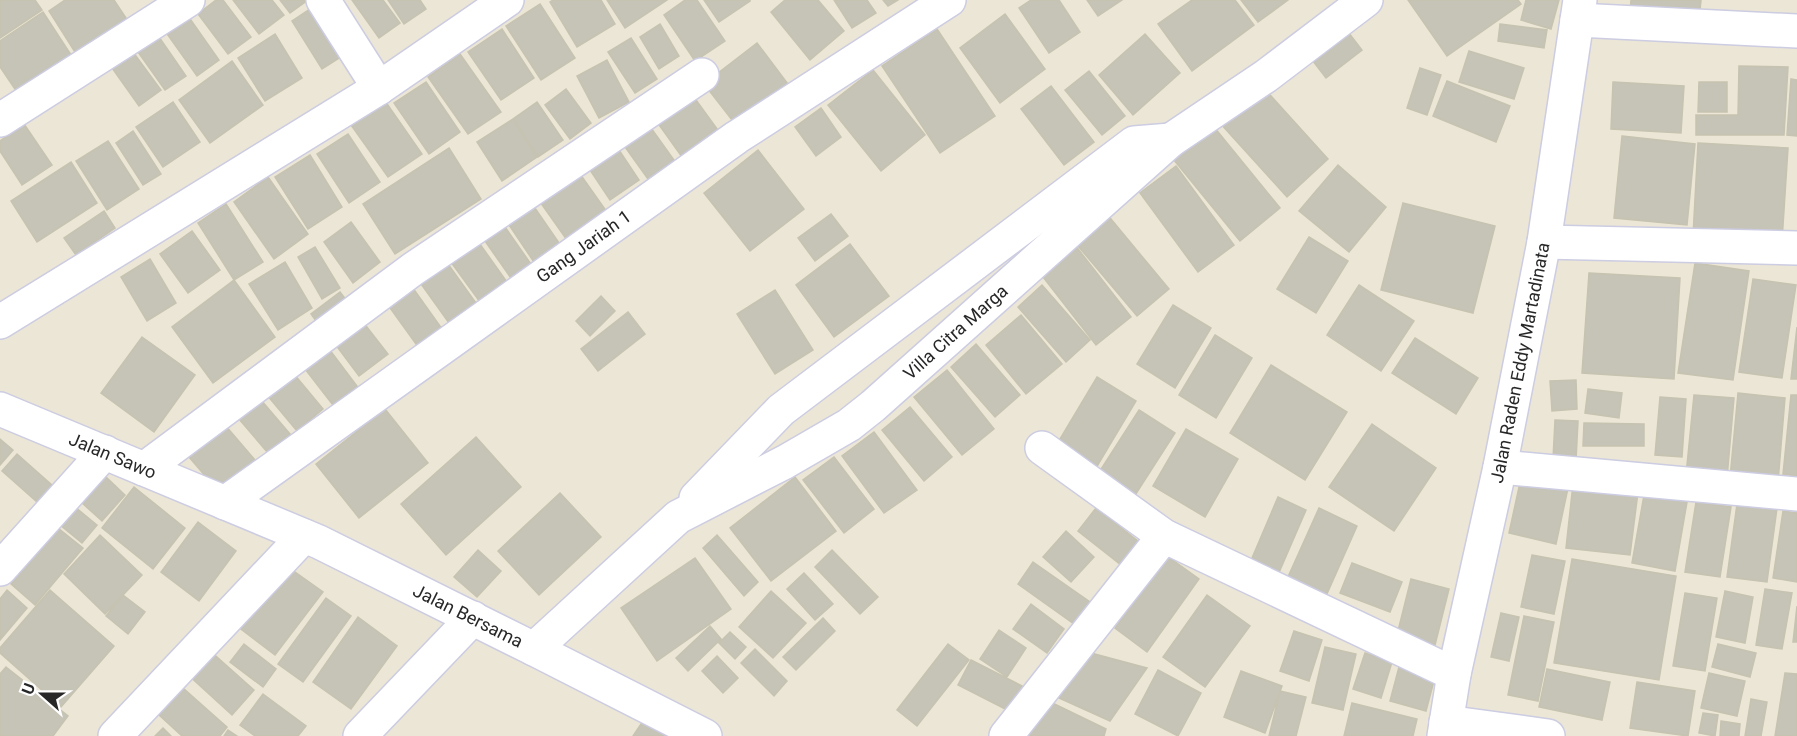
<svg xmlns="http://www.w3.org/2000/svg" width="1797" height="736" font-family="Roboto,sans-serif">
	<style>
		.building { fill: #c6c3b7; stroke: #c6c3b0; stroke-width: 1.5 }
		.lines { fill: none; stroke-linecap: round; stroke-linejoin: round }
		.minor-casing { stroke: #cccce2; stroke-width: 36 }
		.minor { stroke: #fff; stroke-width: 33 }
		.labels { text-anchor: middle; stroke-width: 4.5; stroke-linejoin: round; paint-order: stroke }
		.street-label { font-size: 18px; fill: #272727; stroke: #fff }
	</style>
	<rect width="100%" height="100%" fill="#ece6d6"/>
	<!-- building -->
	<path class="building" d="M0 0H35L42 10 0 38Z
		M65 0H114L132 27 80 60 49 11Z
		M216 0H223L251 37 228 54 198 14Z
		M233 0H272L284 15 259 34Z
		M280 0H308L290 13Z
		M352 0H383L400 23 379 38Z
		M388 0H420L426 9 404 24Z
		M553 0H601L615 24 577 47 550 2Z
		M607 0H667L625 28Z
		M685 0H697L725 41 695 61 664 15Z
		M704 0H750V1L719 22Z
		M785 0H818L844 31 810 60 771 12Z
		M834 0H867L876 13 852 28Z
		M883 0H898L888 6Z
		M1031 0H1059L1080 32 1049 53 1019 8Z
		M1087 0H1122L1098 16Z
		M1192 0H1235L1254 25 1192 71 1158 24Z
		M1241 0H1288L1258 22Z
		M1408 0H1518L1521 4 1447 56Z
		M1526 0H1559L1551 29 1521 20Z
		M1631 0H1701L1699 19 1630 12Z
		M540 4 575 58 541 80 506 26Z
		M316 5 347 53 322 69 292 21Z
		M43 12 77 64 23 101 0 67V41Z
		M1005 14 1045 69 1000 103 960 48Z
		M188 16 219 60 197 76 165 31Z
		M660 24 679 56 659 69 640 37Z
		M1500 24 1547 30 1544 48 1498 41Z
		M1345 28 1362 50 1326 78 1309 56Z
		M502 29 534 78 501 100 468 52Z
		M937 29 995 116 940 153 882 66Z
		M275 34 302 78 265 101 238 58Z
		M1145 34 1180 73 1133 115 1099 75Z
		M159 37 186 76 165 90 138 52Z
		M631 38 657 79 635 93 608 52Z
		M757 43 791 88 739 129 704 84Z
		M1469 51 1524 68 1514 99 1459 82Z
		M133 52 161 90 139 106 112 68Z
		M460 54 501 112 468 134 428 77Z
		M607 60 629 102 599 118 577 76Z
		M232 61 263 105 210 143 179 100Z
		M1739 66 1788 67 1784 135H1696V115H1738Z
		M1420 68 1441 75 1427 115 1407 108Z
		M873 70 925 135 881 171 828 105Z
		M1089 71 1125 116 1102 135 1065 90Z
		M1791 79 1797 80V136L1787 135Z
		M1447 81 1510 106 1496 142 1433 116Z
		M426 82 460 132 429 154 394 103Z
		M1613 82 1684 86 1681 133 1611 129Z
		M1699 82H1727V112H1698Z
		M1261 85 1328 159 1287 197 1220 123Z
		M1051 86 1094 142 1064 165 1021 109Z
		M566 89 591 123 570 139 545 105Z
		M688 89 723 137 687 164 652 115Z
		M385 101 422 154 388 177 351 125Z
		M173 102 200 142 163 167 136 127Z
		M537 102 563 140 538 157 513 119Z
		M821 108 841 137 816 156 795 127Z
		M513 119 537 157 502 181 477 142Z
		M646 121 679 167 653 186 620 140Z
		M24 124 52 165 22 185 0 151V141Z
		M1214 127 1280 208 1240 241 1174 160Z
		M133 131 161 174 143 185 116 143Z
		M348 134 380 182 349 203 317 154Z
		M1622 136 1695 144 1687 225 1614 218Z
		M611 138 639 180 610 200 582 158Z
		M108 141 139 189 107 210 76 161Z
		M1698 143 1788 148 1782 241 1693 236Z
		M449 148 481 199 395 254 363 204Z
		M758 150 804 209 750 251 704 193Z
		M310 155 342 207 308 229 275 177Z
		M71 162 97 203 37 242 11 201Z
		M573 164 614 222 574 250 533 192Z
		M1338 165 1386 207 1349 252 1299 211Z
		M1176 166 1234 245 1198 272 1140 193Z
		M268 177 308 234 274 259 234 202Z
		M528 198 566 253 540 271 503 216Z
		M1403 203 1495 226 1473 313 1381 290Z
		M226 204 263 262 234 280 198 223Z
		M104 211 115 228 76 255 64 238Z
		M1106 213 1169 289 1137 316 1073 240Z
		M831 214 848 236 815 261 798 238Z
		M498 217 533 267 513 281 478 231Z
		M351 222 380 262 353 283 324 242Z
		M192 231 220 270 188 293 160 254Z
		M472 233 507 282 480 302 445 254Z
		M1309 237 1348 261 1316 313 1277 289Z
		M850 244 889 296 834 337 796 285Z
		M1075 245 1131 317 1096 345 1040 273Z
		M315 247 340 288 322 299 298 257Z
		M443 257 476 303 449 323 416 277Z
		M150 259 176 303 147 321 121 277Z
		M285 262 312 308 278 330 249 284Z
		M1695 263 1749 271 1733 380 1678 373Z
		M1589 273 1680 278 1674 379 1582 373Z
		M405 277 445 333 421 351 380 294Z
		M1753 279 1796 285 1782 378 1739 372Z
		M234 280 275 337 213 383 172 327Z
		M1042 285 1090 340 1066 362 1018 307Z
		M1359 285 1414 321 1381 371 1327 335Z
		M775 290 813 350 775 374 737 314Z
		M340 292 354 310 324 332 311 314Z
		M601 296 615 311 590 336 576 321Z
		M1173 305 1211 328 1175 388 1137 364Z
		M628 312 645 334 598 371 581 349Z
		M1021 315 1062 364 1026 394 986 345Z
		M363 322 388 354 359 376 335 344Z
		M1797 327V379H1791Z
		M1215 335 1252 358 1216 418 1179 395Z
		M142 337 195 375 154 432 101 393Z
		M1415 338 1478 378 1456 414 1392 373Z
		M323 341 360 390 336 409 298 360Z
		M976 344 1020 395 995 417 951 367Z
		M1271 365 1347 412 1305 480 1230 433Z
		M289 368 323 409 297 431 262 389Z
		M947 370 994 429 962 455 914 397Z
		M1097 377 1136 401 1096 468 1057 444Z
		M1576 380 1577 409 1552 411 1550 381Z
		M1588 389 1622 393 1619 418 1585 413Z
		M255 393 290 434 268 453 233 412Z
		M1738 393 1785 398 1778 482 1730 478Z
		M1694 395 1734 398 1727 478 1686 475Z
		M1791 395H1797V476L1783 474Z
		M1660 397 1686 399 1682 457 1655 455Z
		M910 407 952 457 924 481 882 430Z
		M385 409 428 463 359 518 316 464Z
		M1139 410 1175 433 1132 500 1096 477Z
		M219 418 261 467 225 499 183 450Z
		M1555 420 1578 421 1576 460 1553 459Z
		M1584 423 1644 424V446H1583Z
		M1372 424 1436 468 1394 531 1329 487Z
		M1186 429 1238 459 1205 517 1153 486Z
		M874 432 917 490 884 513 842 456Z
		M476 437 521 487 446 555 401 504Z
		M0 439 13 450 0 465Z
		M17 454 52 485 37 502 2 471Z
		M834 457 874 509 844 533 803 480Z
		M105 476 125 495 102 521 81 502Z
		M795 477 836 531 771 581 730 528Z
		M1521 478 1568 488 1556 544 1509 533Z
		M1573 484 1638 492 1630 555 1566 548Z
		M134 487 185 528 153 569 102 528Z
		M560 493 601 537 539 595 498 551Z
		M1644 495 1687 502 1675 571 1632 563Z
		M1278 497 1306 510 1274 584 1246 572Z
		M1696 502 1731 507 1720 577 1685 572Z
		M1737 504 1777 508 1767 582 1727 577Z
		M75 507 97 525 82 543 60 525Z
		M1096 508 1139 542 1121 565 1078 531Z
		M1319 508 1357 526 1326 596 1287 579Z
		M1783 511 1797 513V582L1773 578Z
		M198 522 236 551 199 601 161 572Z
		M58 528 83 548 35 605 11 584Z
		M1066 531 1094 557 1071 582 1043 557Z
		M100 535 142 575 105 614 64 574Z
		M717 535 758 582 744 596 703 548Z
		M478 550 501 571 477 597 454 577Z
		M832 550 878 597 860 614 815 567Z
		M1532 555 1565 561 1554 614 1521 607Z
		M1167 556 1199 579 1147 652 1115 628Z
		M695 558 731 609 657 661 621 608Z
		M1572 559 1676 576 1659 680 1554 663Z
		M1033 562 1090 602 1074 624 1018 584Z
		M1352 563 1402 582 1390 612 1340 593Z
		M288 567 323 592 275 655 241 629Z
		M804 573 833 604 815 620 787 589Z
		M1411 579 1449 589 1435 645 1397 635Z
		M1765 589 1792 593 1782 649 1756 645Z
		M7 590 27 608 0 640V599Z
		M50 590 114 646 61 707 0 653V648Z
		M771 591 806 623 773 658 739 627Z
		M1725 591 1753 597 1745 643 1716 637Z
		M1685 593 1717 598 1705 671 1673 666Z
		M123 595 145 612 128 634 106 616Z
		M1207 595 1250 626 1205 687 1163 657Z
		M326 598 351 616 303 682 278 664Z
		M1031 604 1064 629 1047 653 1013 629Z
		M1797 606V642H1793Z
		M1501 613 1519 617 1509 661 1491 657Z
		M1524 616 1554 622 1538 701 1508 695Z
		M358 617 397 646 351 709 313 682Z
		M823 618 835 631 796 670 783 657Z
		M710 626 721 639 688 671 676 658Z
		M999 630 1026 648 1007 677 980 659Z
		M1294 631 1322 640 1309 681 1280 671Z
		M730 632 746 647 735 659 719 643Z
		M244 644 276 669 263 687 230 662Z
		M948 644 969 660 917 726 897 710Z
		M1718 644 1756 653 1750 677 1712 667Z
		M1325 647 1356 654 1343 710 1312 703Z
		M208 649 254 690 232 715 186 673Z
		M755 649 787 681 774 696 741 663Z
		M1091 653 1147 668 1110 721 1048 693Z
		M1365 653 1392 662 1381 698 1353 689Z
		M717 656 738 678 723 693 702 671Z
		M971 660 1026 688 1013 713 958 685Z
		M6 667 68 716 53 736H0V674Z
		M1399 667 1435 677 1426 711 1390 701Z
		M1547 669 1610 682 1602 720 1539 707Z
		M1158 670 1201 693 1178 736 1135 714Z
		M1241 671 1282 686 1265 733 1224 717Z
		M1709 673 1745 681 1737 716 1701 708Z
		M1785 673 1797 674V736H1775Z
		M1637 682 1695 691 1688 736 1630 728Z
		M183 688 227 727 220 736H182L159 715Z
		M1280 691 1306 697 1296 736H1269Z
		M263 694 306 726 298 736H255L240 725Z
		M1040 697 1106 729 1104 736H1010Z
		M1751 699 1767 702 1761 736H1745Z
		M1352 703 1417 719 1413 736H1344Z
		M1703 713 1718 715 1715 736 1699 733Z
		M645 718 670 736H633Z
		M1721 721 1740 724 1739 736H1720Z
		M163 728 171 736H155Z
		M228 730 237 736H224Z"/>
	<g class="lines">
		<!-- minor casing -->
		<g class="minor-casing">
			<g id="minor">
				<path d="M323 0 379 88"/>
				<path d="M1577 20 1797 31"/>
				<path d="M0 120 188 0"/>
				<path d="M1544 242 1797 248"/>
				<path d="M0 322 379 88 507 0"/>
				<path id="s1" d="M0 409 319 542 534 649 705 736"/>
				<path d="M1042 448 1164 536 1454 674"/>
				<path d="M1500 467 1797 494"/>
				<path d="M144 469 413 269 702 75"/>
				<path d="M696 498 781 410 1134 143 1171 140"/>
				<path id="s2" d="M225 503 737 137 949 0"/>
				<path d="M0 569 105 452"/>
				<path id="s3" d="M534 649 678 517 785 462 849 425 873 406 1171 140 1266 76 1366 0"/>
				<path d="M1446 722 1548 736"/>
				<path d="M115 736 304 536"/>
				<path d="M360 736 473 618"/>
				<path d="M1006 736 1164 536"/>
				<path id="s4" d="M1444 736 1454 674 1500 467 1544 242 1580 0"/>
			</g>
		</g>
		<!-- minor -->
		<use href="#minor" class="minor"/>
	</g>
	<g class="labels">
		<!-- street labels -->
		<g class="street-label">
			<text dy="6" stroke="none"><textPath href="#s2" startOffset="441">Gang Jariah 1</textPath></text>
			<text dy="6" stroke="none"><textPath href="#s3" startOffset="531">Villa Citra Marga</textPath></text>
			<text dy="6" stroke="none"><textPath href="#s4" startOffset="381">Jalan Raden Eddy Martadinata</textPath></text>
			<text dy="6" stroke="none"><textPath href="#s1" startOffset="122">Jalan Sawo</textPath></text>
			<text dy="6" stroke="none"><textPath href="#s1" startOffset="512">Jalan Bersama</textPath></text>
		</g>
	</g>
	<!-- north arrow -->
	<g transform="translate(42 694) rotate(291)" stroke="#ffffff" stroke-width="4.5" paint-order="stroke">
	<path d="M0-4.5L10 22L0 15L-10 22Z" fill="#272727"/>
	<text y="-9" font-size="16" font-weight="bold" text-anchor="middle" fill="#272727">U</text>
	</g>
</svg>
